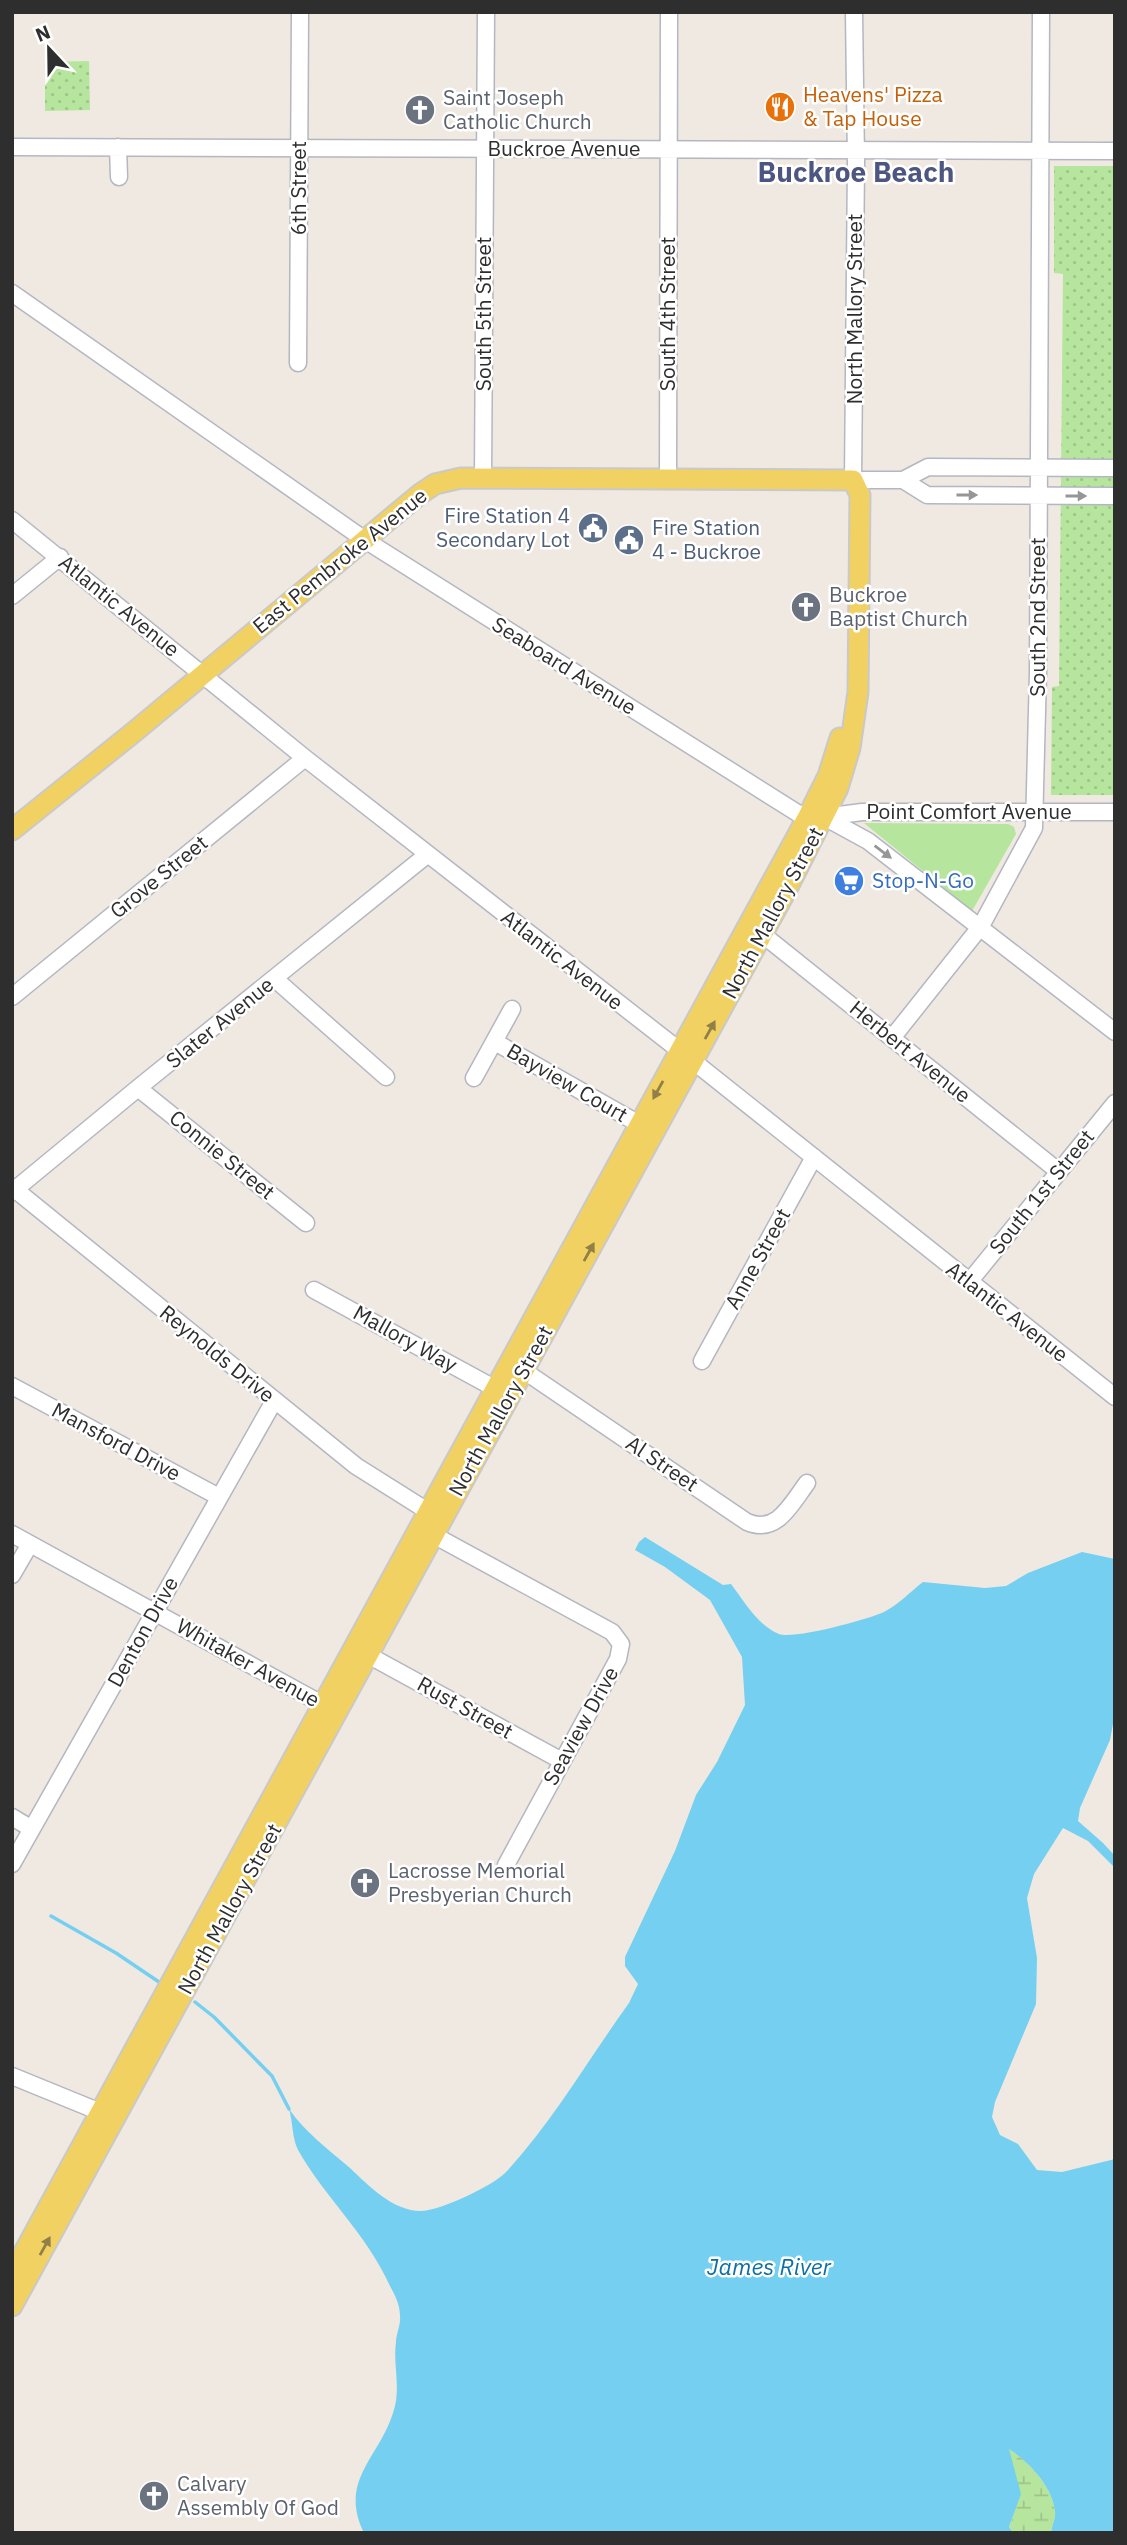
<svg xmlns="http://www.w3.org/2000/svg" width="1127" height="2545" font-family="'IBM Plex Sans',sans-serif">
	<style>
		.grass { fill: #b6e59e }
		.wetland { fill: url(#wetland-marsh) }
		.park { fill: url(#park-dots) }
		.water { fill: #75cff0 }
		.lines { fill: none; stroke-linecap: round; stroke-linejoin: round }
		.stream { stroke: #75cff0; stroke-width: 3.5 }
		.minor-casing { stroke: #b4b7c1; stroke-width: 19 }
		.major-casing { stroke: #c9c9c9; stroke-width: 23 }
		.minor { stroke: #fff; stroke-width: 16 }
		.major { stroke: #f2d163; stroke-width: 19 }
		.oneway { fill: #969696 }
		.oneway2 { fill: #908048 }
		.labels { text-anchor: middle; stroke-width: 5; stroke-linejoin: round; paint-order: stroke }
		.food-label { font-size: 21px; fill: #c56008; stroke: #fff; text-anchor: start }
		.worship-label { font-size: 21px; fill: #5b616d; stroke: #fff; text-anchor: start }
		.street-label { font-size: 21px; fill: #2e2e2e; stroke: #fff }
		.service-label { font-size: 21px; fill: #4e5e75; stroke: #fff; text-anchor: end }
		.shop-label { font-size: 21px; fill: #366cbe; stroke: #fff; text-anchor: start }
		.water-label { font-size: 23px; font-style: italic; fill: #0d6fa3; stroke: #fff }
		.district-label { font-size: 28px; font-weight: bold; fill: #4d5680; stroke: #fff }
	</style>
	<defs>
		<pattern id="wetland-marsh" width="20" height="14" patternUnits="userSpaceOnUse" patternTransform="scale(1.75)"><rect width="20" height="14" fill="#b6e59e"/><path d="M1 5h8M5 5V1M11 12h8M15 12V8" fill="none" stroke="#9dc588"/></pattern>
		<pattern id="park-dots" width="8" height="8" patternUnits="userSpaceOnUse" patternTransform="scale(1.75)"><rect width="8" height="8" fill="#b6e59e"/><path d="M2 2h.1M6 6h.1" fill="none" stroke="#9dc588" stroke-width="1.8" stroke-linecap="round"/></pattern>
	</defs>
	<rect width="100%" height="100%" fill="#efe9e1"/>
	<!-- grass -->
	<path class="grass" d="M864 823 1008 824 1014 827 1016 834 972 911Z"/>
	<!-- wetland -->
	<path class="wetland" d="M1008 2448C1029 2462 1051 2485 1055 2510 1056 2517 1052 2526 1051 2533H1013L1009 2527C1020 2504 1015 2473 1008 2448Z"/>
	<!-- park -->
	<path class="park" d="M89 61 90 110 45 111V62Z
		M1054 166H1115V795H1051L1052 687 1059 686 1063 274 1054 273Z"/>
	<!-- water -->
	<path class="water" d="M645 1537 723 1585 731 1584C744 1601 758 1626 779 1634 793 1640 869 1619 884 1612 898 1605 910 1592 923 1582L985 1588 1006 1586 1028 1573 1082 1552 1115 1559V1713L1110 1740 1080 1808 1078 1821 1103 1843 1115 1856V1868L1088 1841 1063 1828 1034 1874 1027 1898 1037 1958 1036 2004 995 2102 992 2117 1000 2135 1018 2144 1037 2170 1062 2172 1115 2159V2533H1051C1052 2526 1056 2517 1055 2511 1052 2486 1029 2462 1009 2449L1021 2494 1009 2527 1013 2533H364C337 2478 383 2456 395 2406 400 2384 393 2364 396 2342 396 2334 401 2325 400 2316 400 2305 395 2295 390 2286 366 2233 326 2199 298 2150 292 2138 293 2122 289 2109 305 2132 329 2150 350 2168 369 2186 393 2211 421 2211 440 2211 495 2185 507 2171 553 2121 590 2057 629 2003L638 1984 625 1966V1957L675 1851 696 1795 717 1762 745 1705 742 1657 710 1600 665 1567 635 1550 639 1542Z"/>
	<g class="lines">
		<!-- stream -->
		<path class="stream" d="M51 1916 116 1953 159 1982
			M195 2002 214 2017 272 2076 289 2109"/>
		<!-- minor casing -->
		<g class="minor-casing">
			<path id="minor" d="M854 12 856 162 853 480H903L928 467 1115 468
				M12 147 1115 151
				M118 147 119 177
				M12 293 365 540 791 809 799 814 824 817 868 841 1115 1032
				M298 363 300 12
				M483 479 486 12
				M668 479 669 12
				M903 480 927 495 1115 496
				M12 520 305 758 693 1061 1115 1397
				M12 596 60 557
				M824 817 862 812H1115
				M762 934 1058 1171
				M275 979 386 1077
				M12 997 305 758
				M892 1038 981 926 1034 828 1038 672 1041 12
				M495 1042 639 1124
				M474 1078 512 1009
				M138 1088 306 1223
				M12 1187 356 1466 429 1512
				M12 1192 138 1088 428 854
				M969 1282 1115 1103
				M314 1290 496 1389
				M702 1361 814 1157
				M514 1364 747 1522C777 1535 791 1504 807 1483
				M12 1386 219 1497
				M426 1531 612 1632 621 1644 618 1659 506 1865
				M12 1534 331 1709
				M12 1575 30 1544
				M368 1655 562 1761
				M12 1817 32 1829
				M12 1864 274 1401
				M12 2076 110 2116"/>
		</g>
		<!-- major casing -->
		<g class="major-casing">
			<path id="major" d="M12 830 134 732 420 494 435 484 461 478 853 480
				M12 2274 808 816 828 776 840 738
				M12 2306 786 891 838 788 850 748 858 692 860 495 853 480"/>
		</g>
		<!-- minor -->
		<use href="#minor" class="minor"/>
		<!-- major -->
		<use href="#major" class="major"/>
	</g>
	<!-- one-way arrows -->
	<defs><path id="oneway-solid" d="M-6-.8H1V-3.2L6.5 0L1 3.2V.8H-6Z" transform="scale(1.75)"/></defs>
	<g class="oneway">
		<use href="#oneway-solid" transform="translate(967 495)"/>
		<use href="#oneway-solid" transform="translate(1076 496)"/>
		<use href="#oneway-solid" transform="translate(883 852) rotate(37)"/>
	</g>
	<g class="oneway2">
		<use href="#oneway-solid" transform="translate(710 1030) rotate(-61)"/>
		<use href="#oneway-solid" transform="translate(658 1090) rotate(119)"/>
		<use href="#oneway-solid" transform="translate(589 1252) rotate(-61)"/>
		<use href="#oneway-solid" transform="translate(45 2246) rotate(-61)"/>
	</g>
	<!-- icons -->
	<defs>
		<g id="restaurant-disc" transform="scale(1.575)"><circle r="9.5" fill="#e8710a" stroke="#fff"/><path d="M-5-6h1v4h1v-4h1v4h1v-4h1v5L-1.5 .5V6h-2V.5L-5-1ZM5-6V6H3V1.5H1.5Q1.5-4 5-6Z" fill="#fff"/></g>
		<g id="church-disc" transform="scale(1.575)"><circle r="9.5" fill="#6b7280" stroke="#fff"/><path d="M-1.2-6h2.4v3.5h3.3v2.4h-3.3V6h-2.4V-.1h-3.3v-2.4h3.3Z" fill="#fff"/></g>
		<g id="civic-disc" transform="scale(1.575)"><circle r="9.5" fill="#5c6f8a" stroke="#fff"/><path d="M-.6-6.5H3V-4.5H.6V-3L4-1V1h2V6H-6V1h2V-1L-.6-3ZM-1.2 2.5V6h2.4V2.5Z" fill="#fff"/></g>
		<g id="supermarket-disc" transform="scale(1.575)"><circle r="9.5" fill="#3f7fe0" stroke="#fff"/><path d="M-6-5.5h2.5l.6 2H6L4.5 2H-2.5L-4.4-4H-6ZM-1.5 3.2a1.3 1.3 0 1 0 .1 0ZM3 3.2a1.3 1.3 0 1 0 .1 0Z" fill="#fff"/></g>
	</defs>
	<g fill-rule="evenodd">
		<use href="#restaurant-disc" x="780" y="107"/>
		<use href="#church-disc" x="420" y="110"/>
		<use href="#civic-disc" x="593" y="528"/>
		<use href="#civic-disc" x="629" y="540"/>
		<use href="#church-disc" x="806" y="607"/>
		<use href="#supermarket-disc" x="849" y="881"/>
		<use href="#church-disc" x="365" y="1883"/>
		<use href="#church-disc" x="154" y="2496"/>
	</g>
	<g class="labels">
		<!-- food labels -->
		<g class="food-label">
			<text x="803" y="102">Heavens' Pizza<tspan x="803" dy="24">&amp; Tap House</tspan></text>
		</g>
		<!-- worship labels -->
		<g class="worship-label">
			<text x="443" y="105">Saint Joseph<tspan x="443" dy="24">Catholic Church</tspan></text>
			<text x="829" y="602">Buckroe<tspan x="829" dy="24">Baptist Church</tspan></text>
			<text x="388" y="1878">Lacrosse Memorial<tspan x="388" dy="24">Presbyerian Church</tspan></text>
			<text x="177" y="2491">Calvary<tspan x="177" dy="24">Assembly Of God</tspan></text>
		</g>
		<!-- street labels -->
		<g class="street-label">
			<text x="564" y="156">Buckroe Avenue</text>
			<text transform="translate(299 188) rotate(-90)" y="7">6th Street</text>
			<text transform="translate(855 309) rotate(-90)" y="7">North Mallory Street</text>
			<text transform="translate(484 314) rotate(-90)" y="7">South 5th Street</text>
			<text transform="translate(668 314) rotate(-90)" y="7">South 4th Street</text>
			<text transform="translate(340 561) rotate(-39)" y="7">East Pembroke Avenue</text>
			<text transform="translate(119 606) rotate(39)" y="7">Atlantic Avenue</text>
			<text transform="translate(1038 617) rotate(-90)" y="7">South 2nd Street</text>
			<text transform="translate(564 666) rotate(32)" y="7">Seaboard Avenue</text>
			<text x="969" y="819">Point Comfort Avenue</text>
			<text transform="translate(159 877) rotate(-39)" y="7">Grove Street</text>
			<text transform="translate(773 913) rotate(-62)" y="7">North Mallory Street</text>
			<text transform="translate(562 960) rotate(38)" y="7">Atlantic Avenue</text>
			<text transform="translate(220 1023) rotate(-39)" y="7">Slater Avenue</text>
			<text transform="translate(910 1052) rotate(39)" y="7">Herbert Avenue</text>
			<text transform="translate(567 1083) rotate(30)" y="7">Bayview Court</text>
			<text transform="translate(222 1155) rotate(39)" y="7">Connie Street</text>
			<text transform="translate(1042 1192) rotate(-51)" y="7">South 1st Street</text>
			<text transform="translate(758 1259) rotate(-61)" y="7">Anne Street</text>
			<text transform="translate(1007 1312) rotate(38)" y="7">Atlantic Avenue</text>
			<text transform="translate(405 1339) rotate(29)" y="7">Mallory Way</text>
			<text transform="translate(217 1354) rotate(39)" y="7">Reynolds Drive</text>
			<text transform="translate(501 1411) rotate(-61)" y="7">North Mallory Street</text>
			<text transform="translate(116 1442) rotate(28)" y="7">Mansford Drive</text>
			<text transform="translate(662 1464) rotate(34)" y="7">Al Street</text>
			<text transform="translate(143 1632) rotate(-61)" y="7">Denton Drive</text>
			<text transform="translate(248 1663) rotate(29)" y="7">Whitaker Avenue</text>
			<text transform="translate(465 1708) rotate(29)" y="7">Rust Street</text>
			<text transform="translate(581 1726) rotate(-61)" y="7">Seaview Drive</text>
			<text transform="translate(230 1909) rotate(-61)" y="7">North Mallory Street</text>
		</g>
		<!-- service labels -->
		<g class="service-label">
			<text x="570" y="523">Fire Station 4<tspan x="570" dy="24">Secondary Lot</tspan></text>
			<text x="652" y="535" text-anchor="start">Fire Station<tspan x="652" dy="24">4 - Buckroe</tspan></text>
		</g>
		<!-- shop labels -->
		<g class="shop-label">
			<text x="872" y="888">Stop-N-Go</text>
		</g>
		<!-- water labels -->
		<g class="water-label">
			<text x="769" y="2275">James River</text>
		</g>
		<!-- district labels -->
		<g class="district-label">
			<text x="856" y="182">Buckroe Beach</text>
		</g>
	</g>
	<!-- border -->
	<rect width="1127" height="2545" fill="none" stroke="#2e2e2e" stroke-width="28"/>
	<!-- north arrow -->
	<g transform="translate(49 49) rotate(338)" stroke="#ffffff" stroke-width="5" paint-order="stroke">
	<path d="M0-5L12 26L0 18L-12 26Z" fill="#2e2e2e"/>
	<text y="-10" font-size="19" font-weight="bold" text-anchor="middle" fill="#2e2e2e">N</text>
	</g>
</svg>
